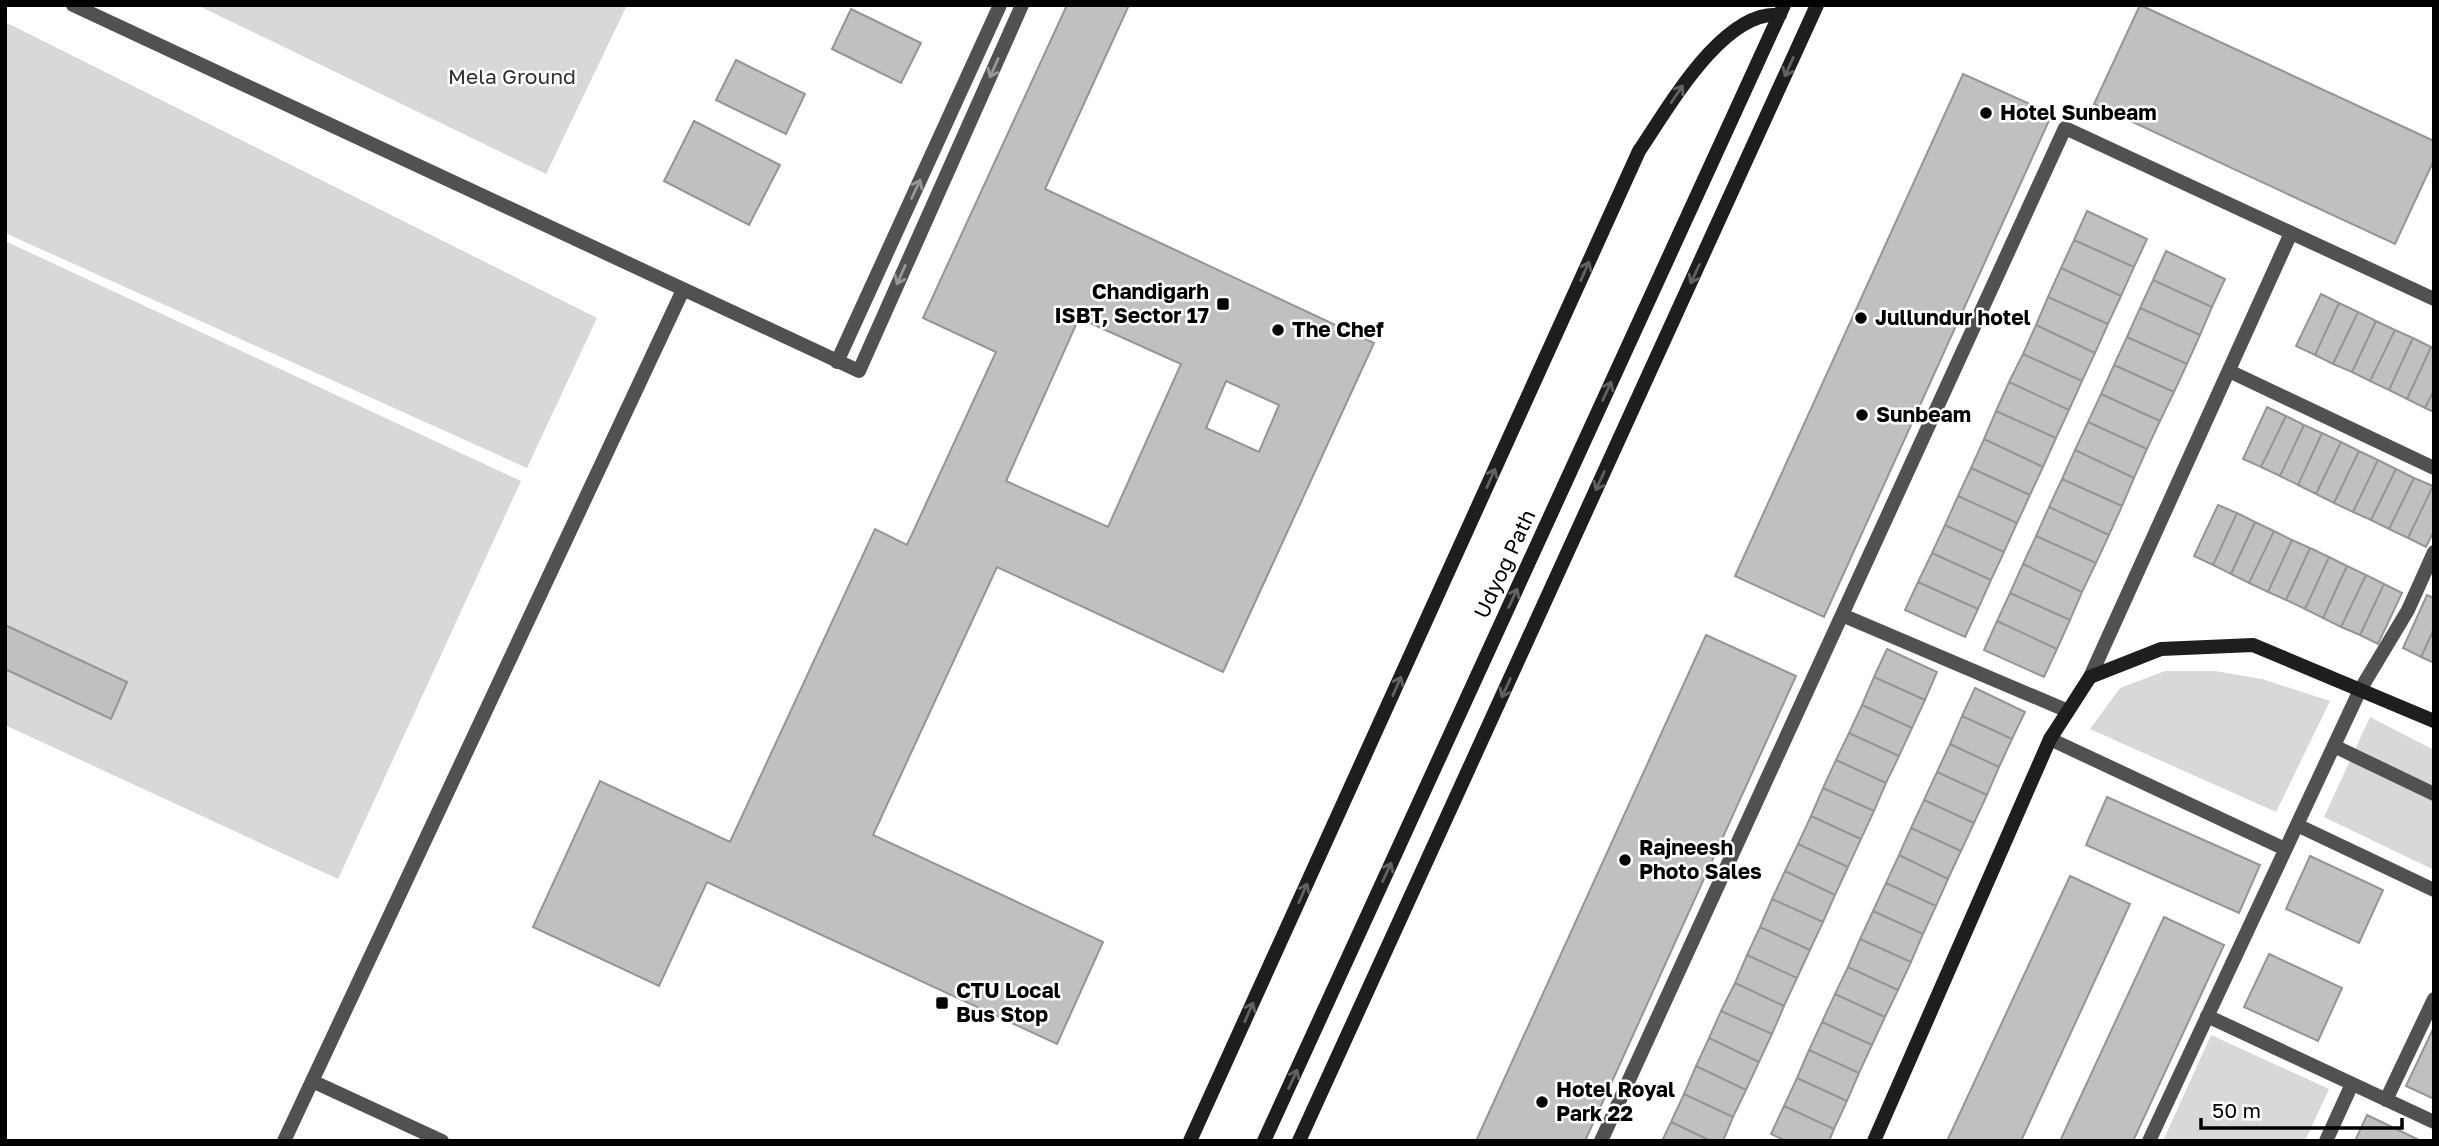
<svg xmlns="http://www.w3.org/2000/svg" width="2439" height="1146" font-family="'Golos Text',sans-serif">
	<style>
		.green { fill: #d8d8d8 }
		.building { fill: #c0c0c0; stroke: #959595; stroke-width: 2; fill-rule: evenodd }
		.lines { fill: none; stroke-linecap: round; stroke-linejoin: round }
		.street { stroke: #515151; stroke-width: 14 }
		.secondary { stroke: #1e1e1e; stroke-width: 14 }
		.oneway { stroke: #626262 }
		.oneway2 { stroke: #979797 }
		.poi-dot { fill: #000; stroke: #fff; stroke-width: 2.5 }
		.labels { text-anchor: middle; stroke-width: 5; stroke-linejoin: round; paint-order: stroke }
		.park-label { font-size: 21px; fill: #2f2f2f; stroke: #fff }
		.poi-label { font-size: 21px; font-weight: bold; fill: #000; stroke: #fff; text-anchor: start }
		.street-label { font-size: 21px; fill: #000; stroke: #fff }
	</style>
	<rect width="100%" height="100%" fill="#fff"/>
	<!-- green -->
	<path class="green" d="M197 5H627L546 174Z
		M5 22 597 318 527 468 5 233Z
		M5 241 521 481 338 879 5 725Z
		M2165 671H2215L2262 679 2330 701 2276 812 2090 729 2120 688Z
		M2370 717 2434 750V870L2324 817Z
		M2211 1035 2329 1089 2305 1141H2163Z"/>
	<!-- building -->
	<path class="building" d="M1067 5H1129L1045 189 1374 343 1223 672 997 567 873 835 1103 942 1057 1044 707 882 659 986 533 927 600 781 730 842 875 529 907 545 996 352 923 318ZM1079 318 1181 364 1108 527 1006 481ZM1226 381 1279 405 1259 452 1206 428Z
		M2140 5 2434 141V160L2395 244 2094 104Z
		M851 9 921 43 901 83 832 49Z
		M736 60 805 94 786 134 716 100Z
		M1963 74 2052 114 1824 617 1735 576Z
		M694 121 780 165 749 225 664 181Z
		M2087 211 2147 239 2134 267 2074 240Z
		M2074 240 2134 267 2121 296 2061 268Z
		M2166 251 2225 279 2212 307 2153 280Z
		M2061 268 2121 296 2108 324 2048 297Z
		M2153 280 2212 307 2200 335 2140 308Z
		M2321 294 2339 303 2315 355 2296 346Z
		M2048 297 2108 324 2095 353 2036 325Z
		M2339 303 2358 312 2333 364 2315 355Z
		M2140 308 2200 335 2187 364 2127 337Z
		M2358 312 2376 321 2352 372 2333 364Z
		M2376 321 2395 330 2370 381 2352 372Z
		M2036 325 2095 353 2082 381 2023 354Z
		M2395 330 2413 338 2389 390 2370 381Z
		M2127 337 2187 364 2174 392 2114 365Z
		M2413 338 2431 347 2407 399 2389 390Z
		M2431 347 2434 348V390L2425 408 2407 399Z
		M2023 354 2082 381 2069 410 2009 382Z
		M2114 365 2174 392 2160 421 2101 394Z
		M2009 382 2069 410 2056 438 1996 411Z
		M2434 390V412L2425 408Z
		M2101 394 2160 421 2147 449 2088 422Z
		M2267 407 2286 416 2261 467 2243 459Z
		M1996 411 2056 438 2043 467 1984 439Z
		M2286 416 2304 425 2280 476 2261 467Z
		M2088 422 2147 449 2134 478 2075 450Z
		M2304 425 2322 433 2298 485 2280 476Z
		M2322 433 2341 442 2316 494 2298 485Z
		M1984 439 2043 467 2030 495 1971 468Z
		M2341 442 2359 451 2334 503 2316 494Z
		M2075 450 2134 478 2122 506 2062 479Z
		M2359 451 2378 460 2353 512 2334 503Z
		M2378 460 2396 469 2371 520 2353 512Z
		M1971 468 2030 495 2017 523 1958 496Z
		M2396 469 2414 478 2389 529 2371 520Z
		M2414 478 2433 486 2408 538 2389 529Z
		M2062 479 2122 506 2109 535 2049 507Z
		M2433 486 2434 531 2426 547 2408 538Z
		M1958 496 2017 523 2004 552 1945 525Z
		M2218 505 2237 513 2213 565 2194 556Z
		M2049 507 2109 535 2096 563 2036 536Z
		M2237 513 2255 522 2231 574 2213 565Z
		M2255 522 2274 531 2249 583 2231 574Z
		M1945 525 2004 552 1991 580 1932 553Z
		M2274 531 2292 540 2268 592 2249 583Z
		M2036 536 2096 563 2082 592 2023 564Z
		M2292 540 2310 548 2286 600 2268 592Z
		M2310 548 2329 557 2305 609 2286 600Z
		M1932 553 1991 580 1978 609 1918 582Z
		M2329 557 2347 566 2323 618 2305 609Z
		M2023 564 2082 592 2070 620 2010 593Z
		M2347 566 2366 575 2341 627 2323 618Z
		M2366 575 2384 584 2360 635 2341 627Z
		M1918 582 1978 609 1965 637 1905 610Z
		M2384 584 2402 593 2378 644 2360 635Z
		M2010 593 2070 620 2057 649 1997 621Z
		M2427 595 2434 598V629L2421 657 2403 648Z
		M1997 621 2057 649 2044 677 1984 650Z
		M5 625 127 682 111 719 5 669Z
		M2434 629V663L2421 657Z
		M1706 635 1796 676 1585 1141H1476Z
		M1887 649 1937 672 1925 700 1874 677Z
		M1874 677 1925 700 1912 728 1862 705Z
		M1975 688 2025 712 2012 739 1962 716Z
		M1862 705 1912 728 1899 756 1849 733Z
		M1962 716 2012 739 1999 767 1950 744Z
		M1849 733 1899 756 1886 783 1836 760Z
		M1950 744 1999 767 1987 795 1937 772Z
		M1836 760 1886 783 1874 811 1823 788Z
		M1937 772 1987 795 1974 823 1924 800Z
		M1823 788 1874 811 1861 839 1811 816Z
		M2107 797 2260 865 2239 913 2086 845Z
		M1924 800 1974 823 1961 851 1911 828Z
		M1811 816 1861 839 1848 867 1798 844Z
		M1911 828 1961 851 1948 879 1899 855Z
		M1798 844 1848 867 1835 895 1785 871Z
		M1899 855 1948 879 1936 906 1886 883Z
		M2310 856 2383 890 2359 943 2286 909Z
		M1785 871 1835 895 1823 922 1772 899Z
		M2070 876 2130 904 2021 1141H1947Z
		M1886 883 1936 906 1923 934 1873 911Z
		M1772 899 1823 922 1810 950 1760 927Z
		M1873 911 1923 934 1911 962 1860 939Z
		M2164 917 2224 945 2133 1141H2060Z
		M1760 927 1810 950 1797 978 1747 955Z
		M1860 939 1911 962 1898 990 1848 967Z
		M2269 954 2342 988 2318 1041 2244 1007Z
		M1747 955 1797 978 1784 1006 1735 983Z
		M1848 967 1898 990 1885 1017 1835 994Z
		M1735 983 1784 1006 1772 1034 1721 1011Z
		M1835 994 1885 1017 1872 1045 1822 1022Z
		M1721 1011 1772 1034 1759 1062 1709 1038Z
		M1822 1022 1872 1045 1859 1073 1809 1050Z
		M2434 1027V1099L2406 1086Z
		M1709 1038 1759 1062 1746 1090 1696 1066Z
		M1809 1050 1859 1073 1847 1101 1797 1078Z
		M1696 1066 1746 1090 1733 1117 1684 1094Z
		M1797 1078 1847 1101 1834 1129 1784 1106Z
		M1684 1094 1733 1117 1723 1141H1711L1671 1122Z
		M1784 1106 1834 1129 1829 1141H1786L1771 1134Z
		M2367 1115 2417 1139 2416 1141H2355Z
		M1671 1122 1711 1141H1662Z"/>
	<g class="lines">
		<!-- street -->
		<path class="street" d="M73 5 859 371 1022 5
			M837 362 1000 5
			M2229 371 2434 468
			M1842 615 2068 711
			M2090 677 2291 233
			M2050 739 2285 849
			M2334 746 2434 794
			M2297 825 2434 890
			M2207 1016 2434 1122
			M312 1081 442 1141
			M2386 1100 2434 999
			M284 1141 683 290
			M1601 1141 2065 128 2434 299
			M2149 1141 2360 690 2408 610 2434 552
			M2326 1141 2352 1084"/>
		<!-- secondary -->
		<path class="secondary" d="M1190 1141 1639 151C1667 110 1723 9 1780 15
			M1264 1141 1784 5
			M1299 1141 1817 5
			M1874 1141 2050 739 2090 677 2161 649 2253 645 2434 721"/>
	</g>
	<!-- one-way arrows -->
	<defs><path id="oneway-shaft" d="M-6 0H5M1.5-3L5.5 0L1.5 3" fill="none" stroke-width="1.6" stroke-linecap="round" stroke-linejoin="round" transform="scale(1.75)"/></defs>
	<g class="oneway">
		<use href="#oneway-shaft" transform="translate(1789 67) rotate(114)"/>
		<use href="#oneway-shaft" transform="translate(1677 94) rotate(-56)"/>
		<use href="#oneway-shaft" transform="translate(1585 271) rotate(-66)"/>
		<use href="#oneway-shaft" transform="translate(1695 274) rotate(115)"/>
		<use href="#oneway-shaft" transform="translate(1607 391) rotate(-65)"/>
		<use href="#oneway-shaft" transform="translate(1491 478) rotate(-66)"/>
		<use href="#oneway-shaft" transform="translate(1600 481) rotate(115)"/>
		<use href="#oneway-shaft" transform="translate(1513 598) rotate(-65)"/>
		<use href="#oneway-shaft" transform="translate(1397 686) rotate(-66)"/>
		<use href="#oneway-shaft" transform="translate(1506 688) rotate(115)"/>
		<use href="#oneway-shaft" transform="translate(1387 872) rotate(-65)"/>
		<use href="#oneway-shaft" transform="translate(1303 893) rotate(-66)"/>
		<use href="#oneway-shaft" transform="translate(1249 1012) rotate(-66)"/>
		<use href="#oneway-shaft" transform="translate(1293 1079) rotate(-65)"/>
	</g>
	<g class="oneway2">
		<use href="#oneway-shaft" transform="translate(994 68) rotate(114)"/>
		<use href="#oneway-shaft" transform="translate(916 189) rotate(-65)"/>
		<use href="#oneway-shaft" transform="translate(901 275) rotate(114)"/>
	</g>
	<!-- markers -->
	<g class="poi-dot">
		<circle cx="1986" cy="113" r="7"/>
		<rect x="1216" y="297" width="14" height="14" rx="3.5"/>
		<circle cx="1861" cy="318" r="7"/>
		<circle cx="1278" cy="330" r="7"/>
		<circle cx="1862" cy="415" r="7"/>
		<circle cx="1625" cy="860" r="7"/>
		<rect x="935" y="996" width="14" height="14" rx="3.5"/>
		<circle cx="1542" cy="1102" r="7"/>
	</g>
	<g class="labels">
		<!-- park labels -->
		<g class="park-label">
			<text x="512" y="84">Mela Ground</text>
		</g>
		<!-- poi labels -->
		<g class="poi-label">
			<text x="2000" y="120">Hotel Sunbeam</text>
			<text x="1209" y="299" text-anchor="end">Chandigarh<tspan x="1209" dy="24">ISBT, Sector 17</tspan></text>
			<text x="1875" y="325">Jullundur hotel</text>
			<text x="1292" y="337">The Chef</text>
			<text x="1876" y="422">Sunbeam</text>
			<text x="1639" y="855">Rajneesh<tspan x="1639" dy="24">Photo Sales</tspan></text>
			<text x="956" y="998">CTU Local<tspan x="956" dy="24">Bus Stop</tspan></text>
			<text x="1556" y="1097">Hotel Royal<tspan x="1556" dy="24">Park 22</tspan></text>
		</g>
		<!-- street labels -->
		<g class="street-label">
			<text transform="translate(1505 564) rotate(-65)" y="7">Udyog Path</text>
		</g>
	</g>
	<!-- border -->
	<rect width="2439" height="1146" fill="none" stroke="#000000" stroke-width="14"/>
	<!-- scale -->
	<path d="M2201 1118v10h201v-10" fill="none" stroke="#000000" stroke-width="3.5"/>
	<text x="2212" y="1118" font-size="21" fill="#000000" stroke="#ffffff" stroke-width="5" paint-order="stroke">50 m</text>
</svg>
